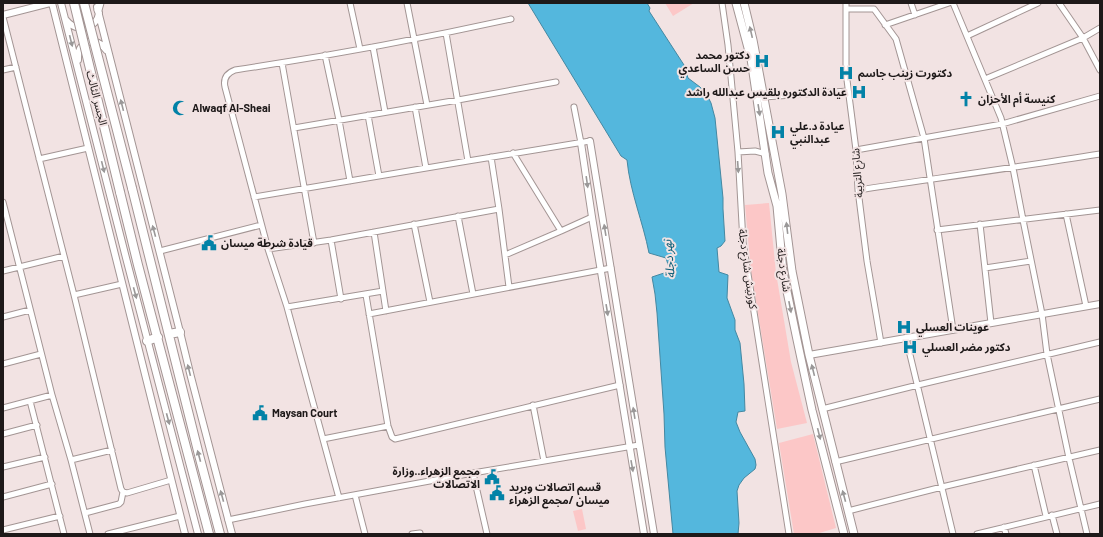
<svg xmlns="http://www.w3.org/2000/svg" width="1103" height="537" font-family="Barlow,'Noto Sans Arabic',sans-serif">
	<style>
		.green { fill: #fcc7c7 }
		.water { fill: #54b7dd; stroke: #4488a2 }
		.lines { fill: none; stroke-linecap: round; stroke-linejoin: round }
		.minor-casing { stroke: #a39594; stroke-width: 7 }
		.tertiary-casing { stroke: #a39594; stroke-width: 8 }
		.secondary-casing { stroke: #a39594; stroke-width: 9 }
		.primary-casing { stroke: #a39594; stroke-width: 10 }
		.minor { stroke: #fff; stroke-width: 5 }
		.tertiary { stroke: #fff; stroke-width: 6 }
		.secondary { stroke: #fff; stroke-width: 7 }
		.primary { stroke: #fff; stroke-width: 8 }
		.primary-bridge-casing { stroke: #a39594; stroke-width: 10; stroke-linecap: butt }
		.primary-bridge { stroke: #fff; stroke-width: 8 }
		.oneway { fill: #9a9898 }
		.labels { text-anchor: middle; stroke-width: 4; stroke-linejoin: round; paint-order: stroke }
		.poi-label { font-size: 11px; font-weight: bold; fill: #1e1919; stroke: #f2e3e3; text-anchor: start }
		.street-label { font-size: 11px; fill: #1e1919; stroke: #f2e3e3 }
		.water-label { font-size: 12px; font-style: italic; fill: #055a74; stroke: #f2e3e3 }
	</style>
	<rect width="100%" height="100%" fill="#f2e3e3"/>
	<!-- green -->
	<path class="green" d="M665 3H694L673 16Z
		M769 203 776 273 791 362 807 423 777 429 751 271 745 205Z
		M813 434 836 528 816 534H794L779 443Z
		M582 509 586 529 578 531 573 511Z"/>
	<!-- water -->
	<path class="water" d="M528 3H647L650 8 649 11 684 65 688 78 700 87 707 95 711 103 715 118 723 198V209L725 241 721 246 717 248 719 272 728 275 727 298 735 320V330L740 343 744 384 745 411 738 412 736 422 740 432 755 459 756 465 755 469 744 478 739 485 737 491 739 523 738 534H673L665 447 664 414 657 313 655 294 652 277 670 271 666 258 649 253C643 222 630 192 627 160L621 156Z"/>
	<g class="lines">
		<!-- minor casing -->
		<g class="minor-casing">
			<path id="minor" d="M350 3 360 49
				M407 3 427 105
				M722 3 728 45 738 152 743 242 789 534
				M846 3V64L847 80 856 150 858 190 867 261 881 343
				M911 3 915 15
				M953 3 1001 118 1013 168 1023 220 1042 314 1047 354 1069 458 1087 534
				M1059 3 1083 38 1100 70
				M847 9H874L896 39 924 138 953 330
				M3 17 74 295 121 489 123 492 127 493 171 480
				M885 25 949 3
				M446 33 468 161
				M967 36 1038 3
				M373 47 385 112
				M325 55 339 120 350 181
				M282 63 314 243
				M3 70 16 67
				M985 79 1083 38 1100 28
				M764 97 848 91
				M415 107 426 168
				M574 107 581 143
				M368 115 379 176
				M294 128 458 100 556 82
				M856 150 1002 124 1100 96
				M738 152 755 151 766 154
				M513 153 561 231 592 217
				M491 157 499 209 509 287
				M39 159 88 148
				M858 190C939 178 1019 167 1100 154
				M254 197 468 161 590 141
				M3 202 52 395 71 460 90 534
				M1066 214 1086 306
				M458 216 473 294
				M414 224 430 302
				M980 224 991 323
				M937 230 1100 210
				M374 232 386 311
				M331 240 341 299
				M268 249 331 240 499 209
				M160 251 261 225
				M505 255 561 231
				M985 268 1031 261
				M3 271 64 256
				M74 295 122 284
				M366 295 388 426 392 437 395 439 620 385
				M287 307 383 291
				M369 314 611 268
				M3 317 30 310
				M906 338 953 534
				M3 364 41 354
				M30 401 64 534
				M533 405 544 461
				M3 408 52 395
				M822 409 918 385 1100 342
				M3 434 37 425
				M323 439 388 426
				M71 460 112 450
				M835 462 1100 399
				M1034 465 1046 516
				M3 467 45 457
				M473 473 487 534
				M355 495 365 534
				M3 497 52 484
				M339 498 287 307 268 249 225 87C223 78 227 73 235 70 328 56 420 39 511 19
				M848 511 942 487 1100 450
				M85 513 119 504 121 502 123 492
				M1052 515 1057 534
				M228 520 305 504 473 473 639 445
				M1004 527 1006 534
				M3 530 60 516
				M108 534 180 516
				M412 534 420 533
				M977 534 1100 504"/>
		</g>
		<!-- tertiary casing -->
		<g class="tertiary-casing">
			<path id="tertiary" d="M52 3 185 534
				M61 3 125 254 198 534
				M97 7 180 332 191 377 232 534
				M3 15 50 3
				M66 20C76 33 97 29 99 13
				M78 60C78 56 78 50 81 47 88 37 101 42 106 50
				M590 141 654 534
				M581 143 592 217 644 534
				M809 355 1100 304"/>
		</g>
		<!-- secondary casing -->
		<g class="secondary-casing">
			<path id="secondary" d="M736 3 751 59 768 173 777 206 783 272 796 335 812 410 844 534
				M744 3 753 40 782 194 792 271 809 355 854 534
				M98 10 100 3"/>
		</g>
		<!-- primary casing -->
		<g class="primary-casing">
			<path id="primary" d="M132 188 199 455 220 534
				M120 192 138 265 209 534
				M169 334 180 332
				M147 341 158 337"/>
		</g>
		<!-- minor -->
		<use href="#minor" class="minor"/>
		<!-- tertiary -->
		<use href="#tertiary" class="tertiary"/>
		<!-- secondary -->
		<use href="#secondary" class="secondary"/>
		<!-- primary -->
		<use href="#primary" class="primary"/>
		<!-- primary-bridge casing -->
		<g class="primary-bridge-casing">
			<path id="primary-bridge" d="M74 3 120 192
				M84 3 132 188"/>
		</g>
		<!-- primary-bridge -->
		<use href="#primary-bridge" class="primary-bridge"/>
	</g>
	<!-- one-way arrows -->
	<defs><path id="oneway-solid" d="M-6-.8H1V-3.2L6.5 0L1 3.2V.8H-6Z"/></defs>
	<g class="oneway">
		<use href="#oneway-solid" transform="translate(751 32) rotate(-103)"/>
		<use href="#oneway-solid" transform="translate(71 41) rotate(76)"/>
		<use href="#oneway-solid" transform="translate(122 105) rotate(-104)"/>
		<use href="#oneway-solid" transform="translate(759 110) rotate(81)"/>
		<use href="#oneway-solid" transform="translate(103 167) rotate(76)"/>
		<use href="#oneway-solid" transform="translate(738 167) rotate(86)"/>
		<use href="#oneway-solid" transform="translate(587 182) rotate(82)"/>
		<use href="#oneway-solid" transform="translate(787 228) rotate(-97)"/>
		<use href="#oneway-solid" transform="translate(605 230) rotate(-99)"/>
		<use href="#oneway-solid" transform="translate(154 231) rotate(-105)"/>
		<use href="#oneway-solid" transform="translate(135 293) rotate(75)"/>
		<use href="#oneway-solid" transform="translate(790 307) rotate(79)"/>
		<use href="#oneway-solid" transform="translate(607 310) rotate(81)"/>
		<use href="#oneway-solid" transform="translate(189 370) rotate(-104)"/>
		<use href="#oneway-solid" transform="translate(813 370) rotate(-104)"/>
		<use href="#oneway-solid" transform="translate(634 413) rotate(-99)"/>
		<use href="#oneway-solid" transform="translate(168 419) rotate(75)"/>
		<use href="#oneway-solid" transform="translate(819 434) rotate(76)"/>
		<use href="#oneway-solid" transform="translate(199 456) rotate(-105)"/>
		<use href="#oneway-solid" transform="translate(632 466) rotate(80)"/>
		<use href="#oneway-solid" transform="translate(222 496) rotate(-105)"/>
		<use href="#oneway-solid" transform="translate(844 496) rotate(-105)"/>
	</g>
	<!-- icons -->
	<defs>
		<g id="hospital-bare" transform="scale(1.2)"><path d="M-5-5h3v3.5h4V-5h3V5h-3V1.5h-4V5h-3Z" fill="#0282a7" stroke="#f2e3e3" stroke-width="2.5" paint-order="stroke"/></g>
		<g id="church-bare" transform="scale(1.2)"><path d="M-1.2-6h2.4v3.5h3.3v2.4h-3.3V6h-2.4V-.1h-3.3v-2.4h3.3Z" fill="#0282a7" stroke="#f2e3e3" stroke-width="2.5" paint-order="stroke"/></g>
		<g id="mosque-bare" transform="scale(1.2)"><path d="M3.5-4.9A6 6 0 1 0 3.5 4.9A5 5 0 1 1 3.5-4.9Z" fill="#0282a7" stroke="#f2e3e3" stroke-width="2.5" paint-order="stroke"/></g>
		<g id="civic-bare" transform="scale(1.2)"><path d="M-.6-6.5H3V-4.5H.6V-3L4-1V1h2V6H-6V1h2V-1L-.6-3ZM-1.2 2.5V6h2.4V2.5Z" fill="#0282a7" stroke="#f2e3e3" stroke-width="2.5" paint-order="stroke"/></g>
	</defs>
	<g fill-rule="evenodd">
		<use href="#hospital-bare" x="762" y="61"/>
		<use href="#hospital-bare" x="846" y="73"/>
		<use href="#hospital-bare" x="859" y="92"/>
		<use href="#church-bare" x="966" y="99"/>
		<use href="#mosque-bare" x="180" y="108"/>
		<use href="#hospital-bare" x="778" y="132"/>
		<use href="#civic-bare" x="209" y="243"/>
		<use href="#hospital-bare" x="904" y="327"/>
		<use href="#hospital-bare" x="910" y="347"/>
		<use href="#civic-bare" x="260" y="413"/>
		<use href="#civic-bare" x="492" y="477"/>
		<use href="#civic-bare" x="497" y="493"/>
	</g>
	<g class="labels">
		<!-- poi labels -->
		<g class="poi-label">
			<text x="750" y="59" text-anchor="end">دكتور محمد<tspan x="750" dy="13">حسن الساعدي</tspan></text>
			<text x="858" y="77">دكتورت زينب جاسم</text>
			<text x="847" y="96" text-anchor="end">عيادة الدكتوره بلقيس عبدالله راشد</text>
			<text x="978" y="103">كنيسة أم الأحزان</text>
			<text x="192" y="112">Alwaqf Al-Sheai</text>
			<text x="790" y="130">عيادة د.علي<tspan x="790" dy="13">عبدالنبي</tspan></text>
			<text x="221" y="247">قيادة شرطة ميسان</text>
			<text x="916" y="331">عوينات العسلي</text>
			<text x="922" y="351">دكتور مضر العسلي</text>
			<text x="272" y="417">Maysan Court</text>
			<text x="480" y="475" text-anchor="end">مجمع الزهراء..وزارة<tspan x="480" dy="13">الاتصالات</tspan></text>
			<text x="509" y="491">قسم اتصالات وبريد<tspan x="509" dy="13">ميسان /مجمع الزهراء</tspan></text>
		</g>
		<!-- street labels -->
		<g class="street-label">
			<text transform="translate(97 98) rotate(76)" y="4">الجسر الثالث</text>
			<text transform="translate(857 173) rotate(-94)" y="4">شارع التربية</text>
			<text transform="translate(748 269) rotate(82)" y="4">كورنيش شارع دجلة</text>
			<text transform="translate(784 270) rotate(82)" y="4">شارع دجلة</text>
		</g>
		<!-- water labels -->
		<g class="water-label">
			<text transform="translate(669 259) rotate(-95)" y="4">نهر دجلة</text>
		</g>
	</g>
	<!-- border -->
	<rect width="1103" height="537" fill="none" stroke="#1e1919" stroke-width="8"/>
</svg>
